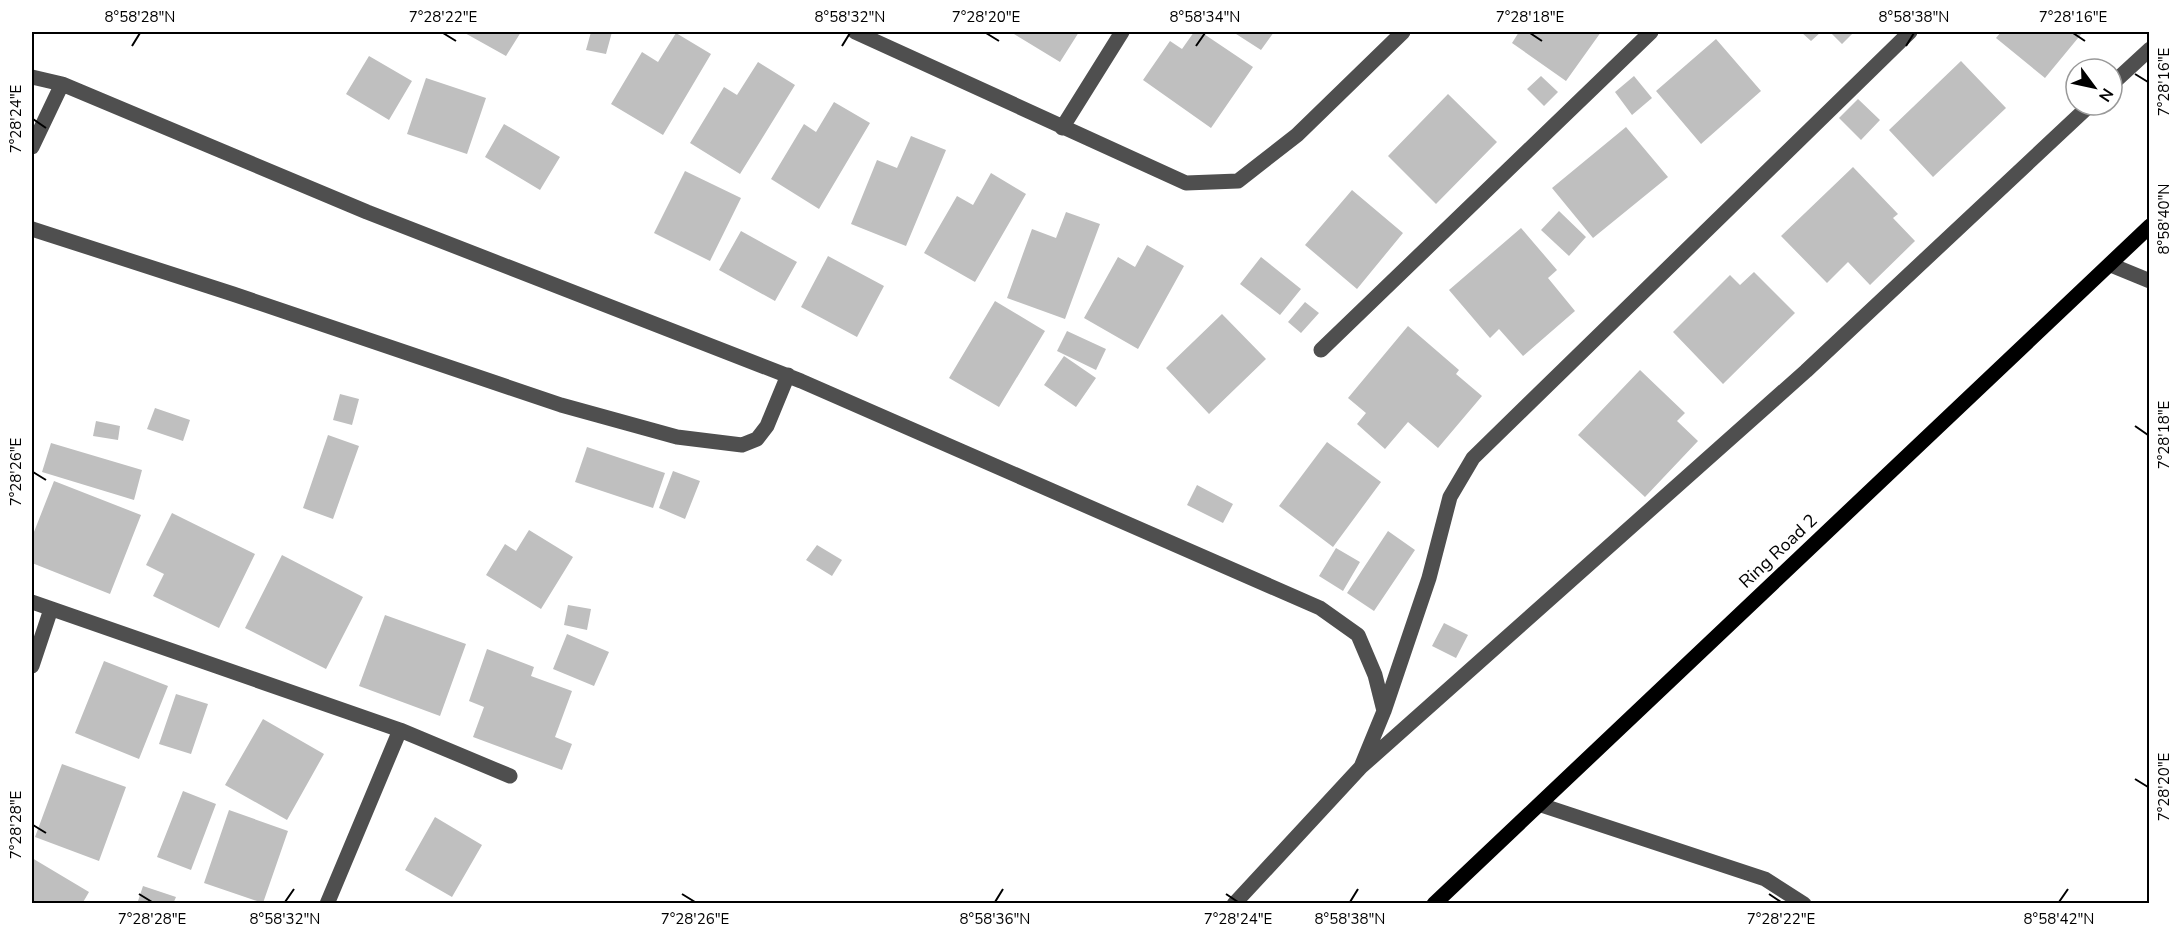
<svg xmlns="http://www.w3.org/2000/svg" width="2181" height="935" font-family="'Nunito Sans',sans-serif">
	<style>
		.building { fill: #bfbfbf }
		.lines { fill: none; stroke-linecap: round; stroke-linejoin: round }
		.minor { stroke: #4f4f4f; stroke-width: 15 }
		.major { stroke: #000; stroke-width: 15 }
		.ticks { fill: none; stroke: #000; stroke-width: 2 }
		.labels { text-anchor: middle; stroke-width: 4.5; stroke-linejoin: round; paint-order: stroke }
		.street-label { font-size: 18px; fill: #000; stroke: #fff }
		.neatline { fill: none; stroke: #000; stroke-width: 2 }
		.ticks-label { font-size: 15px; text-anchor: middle; fill: #000 }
	</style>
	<rect width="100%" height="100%" fill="#fff"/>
	<!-- building -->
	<path class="building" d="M463 32H521L506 56Z
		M591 32H612L606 54 586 50Z
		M1015 32H1079L1060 62 1014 34Z
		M1194 32H1201L1253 67 1211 128 1143 80 1170 41 1182 49Z
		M1233 32H1274L1261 50Z
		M1519 32H1601L1566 81 1512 43Z
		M1801 32H1821L1811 41Z
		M1830 32H1854L1842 44Z
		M2001 32H2083L2045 78 1996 38Z
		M676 33 711 54 663 135 611 104 642 52 658 62Z
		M1716 39 1761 91 1701 144 1656 91Z
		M369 56 412 81 389 120 346 94Z
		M1961 61 2006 108 1933 177 1889 130Z
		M758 62 795 85 740 174 690 143 724 87 737 95Z
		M1541 76 1558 92 1544 106 1527 89Z
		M1634 76 1652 98 1632 115 1615 92Z
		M426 78 486 98 467 154 407 134Z
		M1448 94 1497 142 1436 204 1388 156Z
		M1858 99 1880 120 1861 140 1839 118Z
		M834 102 870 123 819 209 771 179 804 124 816 132Z
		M504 124 560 157 540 190 485 157Z
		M1626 127 1668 177 1593 238 1552 188Z
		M911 136 946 150 906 246 851 224 877 160 897 168Z
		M1853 167 1898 214 1893 218 1915 241 1870 285 1848 262 1827 283 1781 236Z
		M685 171 741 198 710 261 654 233Z
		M991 173 1026 194 975 282 924 253 957 196 973 205Z
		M1352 190 1403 233 1357 289 1305 245Z
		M1559 211 1586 237 1569 256 1541 230Z
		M1066 212 1100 224 1065 319 1007 298 1032 229 1056 238Z
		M1521 228 1557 270 1548 278 1575 311 1523 356 1499 329 1490 338 1449 290Z
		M741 231 797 262 775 301 719 270Z
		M1147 245 1184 266 1138 349 1084 318 1118 257 1135 267Z
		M828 256 884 286 857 337 801 307Z
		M1261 257 1301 289 1280 315 1240 284Z
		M1754 272 1795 313 1723 384 1673 332 1730 275 1740 285Z
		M995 301 1045 331 999 407 949 378Z
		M1305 302 1319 313 1301 333 1288 322Z
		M1222 314 1266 359 1209 414 1166 368Z
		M1408 326 1459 370 1456 374 1482 396 1438 448 1408 422 1385 449 1357 424 1366 413 1348 398Z
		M1067 331 1106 349 1096 370 1057 351Z
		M1064 356 1096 378 1076 407 1044 385Z
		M1640 370 1685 413 1677 421 1698 441 1645 497 1578 435Z
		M340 394 359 399 352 425 333 420Z
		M155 408 190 420 183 441 147 429Z
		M96 421 120 426 118 440 93 436Z
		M328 435 359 446 333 519 303 508Z
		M1327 442 1381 482 1333 547 1279 506Z
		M51 443 142 470 134 500 42 472Z
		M587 447 665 473 653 508 575 482Z
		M673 471 700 481 685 519 659 508Z
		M54 481 141 515 110 594 32 563V537Z
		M1197 485 1233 504 1223 523 1187 505Z
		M172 513 255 554 219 628 153 596 164 574 146 565Z
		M529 530 573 557 541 609 486 575 505 544 516 551Z
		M1388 531 1415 550 1374 611 1347 593Z
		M817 545 842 560 832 576 806 560Z
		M1336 548 1360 562 1343 591 1319 576Z
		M282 555 363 597 326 669 245 628Z
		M568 605 591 609 587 630 564 625Z
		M385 615 466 644 440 716 359 686Z
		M1444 623 1468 635 1456 658 1432 646Z
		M567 634 609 652 594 686 553 669Z
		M487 649 534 667 531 676 572 691 555 737 572 744 562 770 473 737 484 707 469 701Z
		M104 661 168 686 139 759 75 733Z
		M176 694 208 704 191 754 159 744Z
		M263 719 324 754 287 820 225 785Z
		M62 764 126 787 99 861 35 837Z
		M183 791 216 804 191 870 157 857Z
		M229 810 288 831 263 903 204 883Z
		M435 817 482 845 452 897 405 870Z
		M32 858 89 892 82 904H32Z
		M143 886 176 897 173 904H137Z"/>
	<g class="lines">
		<!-- minor -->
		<path class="minor" d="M855 32 1186 183 1238 181 1297 135 1403 32
			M32 77 62 84 367 212 801 381 1320 608 1358 635 1375 675 1384 711 1361 767
			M2112 84 2150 49
			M1062 128 1122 32
			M32 147 62 84
			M32 229 233 294 561 405 677 437 742 445 757 439 767 426 788 375
			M2111 265 2150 281
			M1321 350 1651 32
			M32 602 400 730 510 776
			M32 666 51 609
			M1384 711 1429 578 1450 497 1473 458 1910 32
			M1541 805 1765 879 1804 904
			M327 904 400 730
			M1234 904 1361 767 1806 371 2090 105"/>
		<!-- major -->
		<path class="major" d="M1434 904 2150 226"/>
	</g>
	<!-- ticks -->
	<path class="ticks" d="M443 33 456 41M986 33 999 41M1530 33 1542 41M2073 33 2085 41M132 46 140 33M842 46 850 33M1196 46 1205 33M1906 46 1914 33M2135 74 2148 82M33 119 46 128M2140 232 2148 219M2135 426 2148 435M33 472 46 480M2135 779 2148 787M33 825 46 833M139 894 152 902M682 894 695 902M1226 894 1238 902M1769 894 1781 902M285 902 294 889M995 902 1003 889M1350 902 1358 889M2059 902 2068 889"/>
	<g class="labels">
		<!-- street labels -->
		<g class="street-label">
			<text transform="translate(1778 551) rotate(-43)" y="6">Ring Road 2</text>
		</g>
	</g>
	<!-- border -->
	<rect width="2181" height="935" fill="none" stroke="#ffffff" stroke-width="66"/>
	<!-- north arrow -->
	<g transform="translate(2094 87) rotate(123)"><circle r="28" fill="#ffffff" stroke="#999999" stroke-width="1.5"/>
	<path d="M0-4.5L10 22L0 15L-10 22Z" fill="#000000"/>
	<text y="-9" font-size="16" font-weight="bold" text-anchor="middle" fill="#000000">N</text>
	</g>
	<rect x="33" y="33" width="2115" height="869" class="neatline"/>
	<g class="ticks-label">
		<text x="140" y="22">8°58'28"N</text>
		<text x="443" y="22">7°28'22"E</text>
		<text x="850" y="22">8°58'32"N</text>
		<text x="986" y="22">7°28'20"E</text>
		<text x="1205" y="22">8°58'34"N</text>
		<text x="1530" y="22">7°28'18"E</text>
		<text x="1914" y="22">8°58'38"N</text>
		<text x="2073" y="22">7°28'16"E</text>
		<text transform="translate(2164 82) rotate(-90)" y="5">7°28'16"E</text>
		<text transform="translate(16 119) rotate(-90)" y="5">7°28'24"E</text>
		<text transform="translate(2164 219) rotate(-90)" y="5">8°58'40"N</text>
		<text transform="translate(2164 435) rotate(-90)" y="5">7°28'18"E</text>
		<text transform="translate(16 472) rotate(-90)" y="5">7°28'26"E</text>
		<text transform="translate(2164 787) rotate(-90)" y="5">7°28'20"E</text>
		<text transform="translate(16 825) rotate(-90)" y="5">7°28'28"E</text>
		<text x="152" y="924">7°28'28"E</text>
		<text x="285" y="924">8°58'32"N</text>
		<text x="695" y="924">7°28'26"E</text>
		<text x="995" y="924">8°58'36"N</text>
		<text x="1238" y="924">7°28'24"E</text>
		<text x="1350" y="924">8°58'38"N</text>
		<text x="1781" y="924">7°28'22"E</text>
		<text x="2059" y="924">8°58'42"N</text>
	</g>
</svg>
